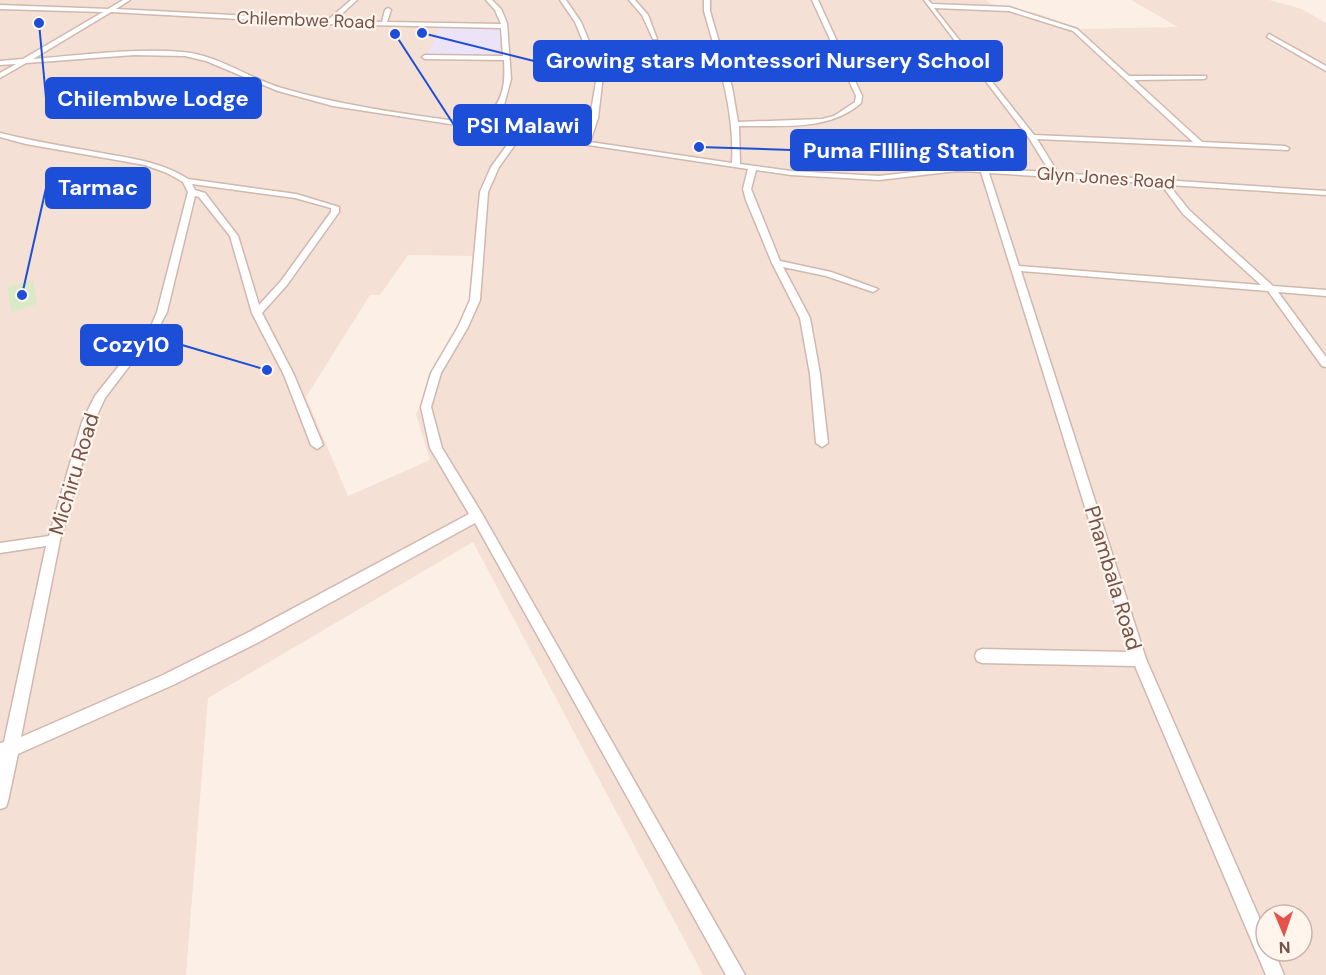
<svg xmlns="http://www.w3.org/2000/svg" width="1326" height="975" font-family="'DM Sans',sans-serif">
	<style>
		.residential { fill: #f4e0d4; fill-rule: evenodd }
		.education { fill: #ede3f9 }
		.green { fill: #daeac4 }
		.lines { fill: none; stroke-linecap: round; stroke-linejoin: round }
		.minor-casing { stroke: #d0b8ae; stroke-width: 3 }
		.minor { fill: #fff; fill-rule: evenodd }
		.labels { text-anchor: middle; stroke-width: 4.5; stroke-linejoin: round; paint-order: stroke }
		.far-street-label { font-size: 18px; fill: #76534a; stroke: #fff5ed }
		.street-label { font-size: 21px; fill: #76534a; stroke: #fff5ed }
		.leader { fill: none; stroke: #1d4ed8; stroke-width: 2 }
		.callout-dot { fill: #1d4ed8; stroke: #fff5ed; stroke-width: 2 }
		.callout { fill: #1d4ed8; stroke: #1d4ed8; stroke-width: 2 }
		.callout-label { font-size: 22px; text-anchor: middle; font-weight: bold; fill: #fff }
	</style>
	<rect width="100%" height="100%" fill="#fcf0e6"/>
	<!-- residential -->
	<path class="residential" d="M0 0H986L989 3 1039 14 1081 29 1178 27 1131 0H1269L1302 9 1326 23V975H703L473 542 208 698 186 975H0ZM408 255 476 256 474 302 416 414 430 460 348 496 306 397 370 295H380ZM1266 915H1302V951H1266Z"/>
	<!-- education -->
	<path class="education" d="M479 26 480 29H502L498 56H427L440 27Z"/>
	<!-- green -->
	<path class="green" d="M33 280 37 304 11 312 8 287Z"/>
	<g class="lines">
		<!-- minor casing -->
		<g class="minor-casing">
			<path id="minor" d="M123 0H130L116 9 328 20 351 0H357L335 20 382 22 385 10 388 8 391 10 387 22 501 24 495 10 486 0H492L501 9 507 23 511 79 504 105 489 126 583 141 590 118 597 75 575 22 560 0H566L581 22 603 75 598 118 590 142 732 163C735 110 718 61 704 11V0H710V11L732 87 738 122 822 119 834 116 855 102 856 96 812 0H818L862 96 861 103C828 132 780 125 739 126L740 164 791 171 879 176 957 167 1050 172 1029 138 924 0H928L932 4 1009 7 1077 29 1129 76H1206V78L1204 79 1134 80 1202 142 1285 146 1289 148 1288 150 1037 139 1058 173 1326 191V195L1169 185 1189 210 1273 286 1326 290V296L1278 292 1326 357V367L1322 366 1268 291 1021 271 1146 659 1266 933V951H1274L1284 975H1266L1135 666 982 663 977 661 975 656 977 651 982 649 1130 652 981 172 957 171 879 180 791 175 756 170 751 189 780 261 831 272 878 289 873 292 826 276 783 267 810 318 820 374 828 443 822 447 816 443 810 374 800 318 772 263 746 200 743 189 748 169 522 135 499 167 488 192 480 300 468 327 441 373 431 407 442 448 481 512 745 975H726L475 523 259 642 173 685 18 754 8 801 6 807 0 809V743L4 742 46 546 0 553V543L49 536 82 422 95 396 152 324 157 312 188 192 183 182 167 173 145 165 26 144 0 137V133C32 141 63 146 96 152 128 158 160 161 188 179L296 194 339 207V212L287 285 262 313 294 375 323 445 317 449 311 445 284 375 252 313 230 236 199 197 195 196 167 312 159 327 105 398 94 422 60 540 21 737 163 675 249 632 469 514 430 448 421 407 431 373 458 327 470 300 480 192 491 167 515 134 333 106 278 91 206 61 185 56 134 55 26 63 0 78V73L16 64 0 65V61L23 59 103 12 0 9V5L108 9ZM934 8 1009 11 1073 31 1193 142 1034 135ZM111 12 327 24 501 28 503 56 425 55 422 57 425 59 504 60C506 91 501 101 482 125 416 115 350 108 285 89 251 80 219 55 183 52 134 48 83 55 33 59ZM989 173 1161 184 1183 214 1261 285 1019 266ZM192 184 295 198 331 208V212L281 281 259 305 238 236 205 193 195 190Z
				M629 0H635L648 15 657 39H653L642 15Z
				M1269 34 1326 66V71L1267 37Z"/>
		</g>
		<!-- minor -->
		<use href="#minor" class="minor"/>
	</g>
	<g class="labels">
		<!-- far-street labels -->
		<g class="far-street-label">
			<text transform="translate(306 20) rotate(2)" y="6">Chilembwe Road</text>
			<text transform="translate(1106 178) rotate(4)" y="6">Glyn Jones Road</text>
		</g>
		<!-- street labels -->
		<g class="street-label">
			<text transform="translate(74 474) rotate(-73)" y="7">Michiru Road</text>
			<text transform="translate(1113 578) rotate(73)" y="7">Phambala Road</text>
		</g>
	</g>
	<!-- callouts -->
	<path class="leader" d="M422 33L534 61M39 23L46 98M395 34L454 125M699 147L791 150M22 295L46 188M267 370L182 345"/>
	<g class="callout-dot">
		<circle cx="422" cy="33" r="6"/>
		<circle cx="39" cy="23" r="6"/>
		<circle cx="395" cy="34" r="6"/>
		<circle cx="699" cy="147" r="6"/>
		<circle cx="22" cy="295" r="6"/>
		<circle cx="267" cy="370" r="6"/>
	</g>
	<g class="callout">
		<rect x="534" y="41" width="468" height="40" rx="6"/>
		<rect x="46" y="78" width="215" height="40" rx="6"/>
		<rect x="454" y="105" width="137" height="40" rx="6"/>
		<rect x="791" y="130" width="235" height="40" rx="6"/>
		<rect x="46" y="168" width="104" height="40" rx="6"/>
		<rect x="81" y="325" width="101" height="40" rx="6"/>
	</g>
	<g class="callout-label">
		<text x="768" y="68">Growing stars Montessori Nursery School</text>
		<text x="153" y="106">Chilembwe Lodge</text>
		<text x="523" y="133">PSI Malawi</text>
		<text x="909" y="158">Puma FIlling Station</text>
		<text x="98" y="195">Tarmac</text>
		<text x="131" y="352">Cozy10</text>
	</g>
	<!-- north arrow -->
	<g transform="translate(1284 933) rotate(178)"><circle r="28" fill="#fff5ed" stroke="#c8b4ac" stroke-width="1.5"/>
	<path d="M0-4.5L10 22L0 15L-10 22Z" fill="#e6534b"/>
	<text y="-9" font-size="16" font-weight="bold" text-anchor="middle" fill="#76534a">N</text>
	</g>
</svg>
